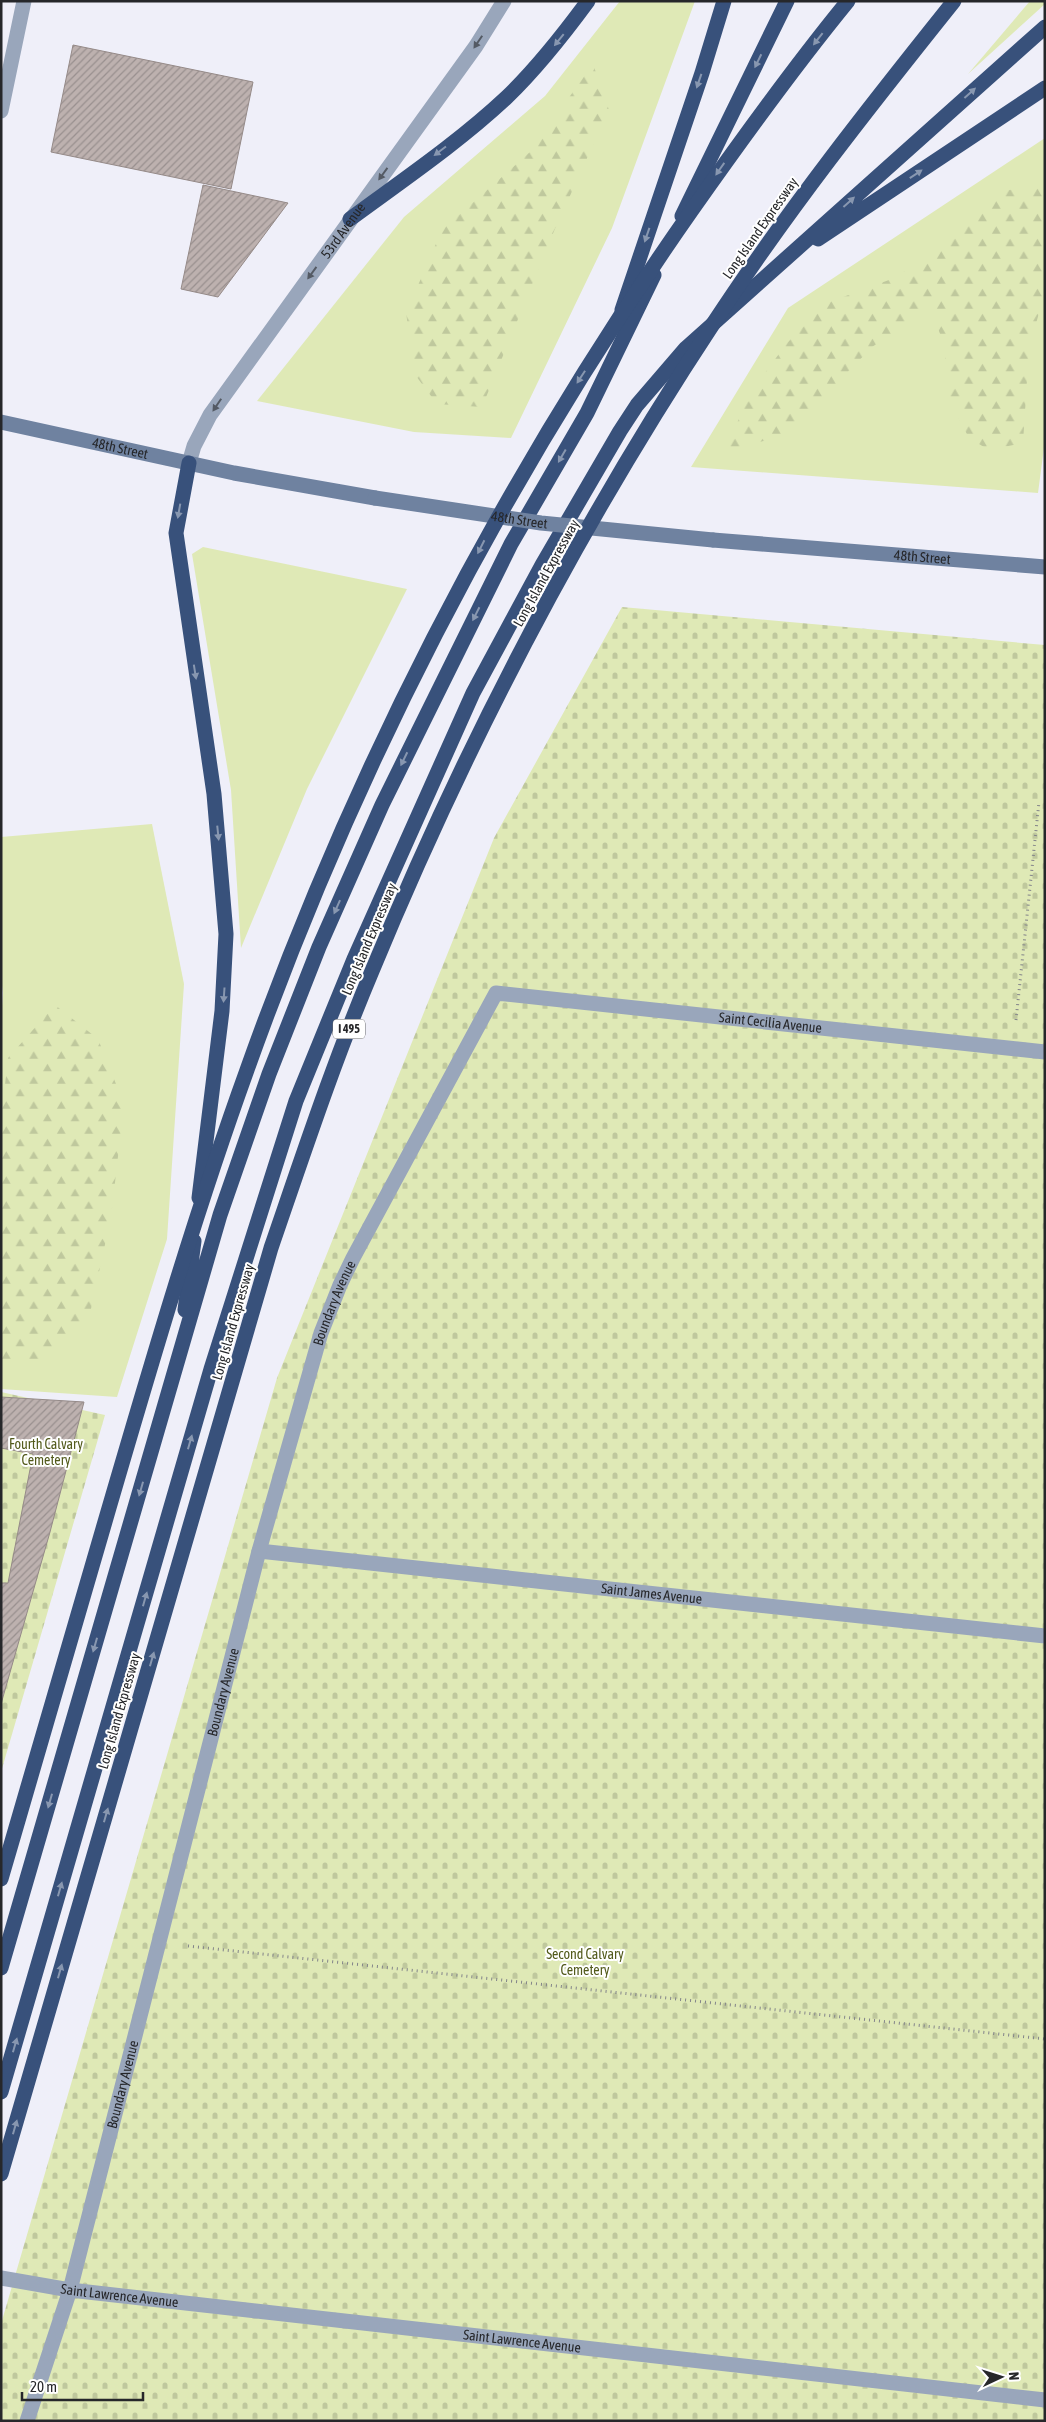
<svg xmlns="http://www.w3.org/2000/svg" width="1046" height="2422" font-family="'Asap Condensed',sans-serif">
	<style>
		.grass { fill: #dfe9b6 }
		.forest { fill: url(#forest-firs) }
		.cemetery { fill: url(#cemetery-stones) }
		.building { fill: url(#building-hatch); stroke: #958a88 }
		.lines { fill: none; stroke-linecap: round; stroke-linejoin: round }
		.path { stroke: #828389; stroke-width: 3; stroke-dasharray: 1 4; stroke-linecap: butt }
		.lane { stroke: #99a6bb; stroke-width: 15 }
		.street { stroke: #99a6bb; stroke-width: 15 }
		.secondary { stroke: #6f82a0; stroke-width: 15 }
		.highway { stroke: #38517b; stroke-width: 15 }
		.secondary-bridge { stroke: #6f82a0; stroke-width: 15 }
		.highway-bridge { stroke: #38517b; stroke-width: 15 }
		.oneway { fill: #8897b0 }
		.oneway2 { fill: #545a64 }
		.labels { text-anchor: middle; stroke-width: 4; stroke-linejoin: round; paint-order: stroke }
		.shield { fill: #fff; stroke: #67686a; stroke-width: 1 }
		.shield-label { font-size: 12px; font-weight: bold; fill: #26272a }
		.street-label { font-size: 14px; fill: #26272a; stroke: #fff }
		.park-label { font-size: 14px; fill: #525a1b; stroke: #fff }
	</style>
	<defs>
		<pattern id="forest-firs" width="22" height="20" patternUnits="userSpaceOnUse" patternTransform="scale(1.25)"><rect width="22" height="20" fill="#dfe9b6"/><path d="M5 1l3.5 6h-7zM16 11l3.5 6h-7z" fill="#bfc89d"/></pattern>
		<pattern id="cemetery-stones" width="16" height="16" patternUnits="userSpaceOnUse" patternTransform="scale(1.25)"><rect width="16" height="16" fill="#dfe9b6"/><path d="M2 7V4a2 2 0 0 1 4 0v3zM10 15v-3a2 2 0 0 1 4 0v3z" fill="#bfc89d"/></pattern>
		<pattern id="building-hatch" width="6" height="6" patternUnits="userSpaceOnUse" patternTransform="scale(1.25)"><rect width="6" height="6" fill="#bdb1af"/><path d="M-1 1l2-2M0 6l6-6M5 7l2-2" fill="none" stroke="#99908f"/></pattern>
	</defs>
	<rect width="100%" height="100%" fill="#efeff9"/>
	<!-- grass -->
	<path class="grass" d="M620 1H695L612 228 511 438 414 432 257 401 404 217 545 96Z
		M1030 1H1045V4L968 74Z
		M1045 138V440L1038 493 691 467 788 308Z
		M203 547 407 589 307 789 241 948 231 790 192 554Z
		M152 824 184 984 167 1239 117 1397 1 1389V1019L3 993 1 979V837Z"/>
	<!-- forest -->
	<path class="forest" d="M593 64 609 110 554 231 482 407 437 404 416 376 406 313 442 230 530 152Z
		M1045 186V292L1029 348 1023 443 989 450 969 438 949 400 944 344 930 308 872 347 789 433 725 453 748 396 787 343 827 303 897 277 1009 190Z
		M55 1005 98 1039 124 1104 111 1217 87 1327 45 1364 1 1362V1120L8 1058Z"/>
	<!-- cemetery -->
	<path class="cemetery" d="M622 607 1045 645V2421H1V2324L277 1378 494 838Z
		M1 1392 105 1415 1 1772Z"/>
	<!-- building -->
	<path class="building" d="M73 45 253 82 231 189 51 152Z
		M203 185 288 203 218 297 181 289Z
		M1 1397 84 1402 50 1532 1 1704V1583H8L33 1454 1 1448Z"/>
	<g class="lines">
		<!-- path -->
		<path class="path" d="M1016 1020 1039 802
			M188 1946 1045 2039"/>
		<!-- lane -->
		<g class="lane">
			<path id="s1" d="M259 1551 1045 1636"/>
			<path id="s2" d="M1 2278 70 2290 1045 2400"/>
			<path id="s3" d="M27 2421 70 2290 259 1551 321 1333 340 1285 353 1258 496 993 1045 1052"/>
		</g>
		<!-- street -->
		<g class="street">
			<path d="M1 111 24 1"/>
			<path id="s4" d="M189 463 194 446 210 415 476 46 504 1"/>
		</g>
		<!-- secondary -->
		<g class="secondary">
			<path id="s5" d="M1 422 234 473 375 498"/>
			<path id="s6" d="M713 540 1045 567"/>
		</g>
		<!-- highway -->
		<path class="highway" d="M682 216 787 1
			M350 219C403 180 459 142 507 97 537 68 563 35 588 1
			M818 239 1045 88
			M622 310 702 73 724 1
			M189 463 176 533 214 794 226 934 222 1011 199 1198
			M185 1310 194 1241
			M1 1968 220 1215 269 1074 319 947 382 805 511 544 587 413 654 275
			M1 2092 211 1369 296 1101 354 959 473 693 542 565 620 431 637 405 686 348 1045 27"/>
		<!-- secondary-bridge -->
		<path class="secondary-bridge" id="s7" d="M375 498 541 523 713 540"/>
		<!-- highway-bridge -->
		<path class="highway-bridge" d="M1 1879C37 1755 74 1631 109 1508 152 1361 195 1214 247 1070 356 764 506 475 692 210 742 139 793 68 848 1
			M1 2174 271 1248C303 1155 334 1061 372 971 465 746 579 527 713 324 787 211 870 106 954 1"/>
	</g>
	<!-- one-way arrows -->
	<defs><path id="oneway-solid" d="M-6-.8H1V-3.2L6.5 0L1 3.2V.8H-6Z" transform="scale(1.25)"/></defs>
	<g class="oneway">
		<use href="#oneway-solid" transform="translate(818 39) rotate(128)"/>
		<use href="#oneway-solid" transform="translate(559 40) rotate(129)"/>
		<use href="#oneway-solid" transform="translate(758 61) rotate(116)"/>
		<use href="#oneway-solid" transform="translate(699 81) rotate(109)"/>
		<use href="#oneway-solid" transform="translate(970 93) rotate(-42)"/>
		<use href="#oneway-solid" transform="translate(440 151) rotate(143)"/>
		<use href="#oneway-solid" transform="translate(720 169) rotate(125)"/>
		<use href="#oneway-solid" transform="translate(916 174) rotate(-34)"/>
		<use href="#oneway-solid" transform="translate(849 202) rotate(-42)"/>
		<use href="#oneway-solid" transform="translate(647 235) rotate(109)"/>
		<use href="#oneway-solid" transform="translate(581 377) rotate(123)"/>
		<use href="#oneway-solid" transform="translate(562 456) rotate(120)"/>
		<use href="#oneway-solid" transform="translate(179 511) rotate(100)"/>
		<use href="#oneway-solid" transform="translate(481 547) rotate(117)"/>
		<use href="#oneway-solid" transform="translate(476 614) rotate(117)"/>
		<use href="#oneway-solid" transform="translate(195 672) rotate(81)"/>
		<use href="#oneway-solid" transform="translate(404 759) rotate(116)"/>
		<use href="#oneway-solid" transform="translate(218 833) rotate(84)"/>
		<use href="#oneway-solid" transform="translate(337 907) rotate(114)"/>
		<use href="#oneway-solid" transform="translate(224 995) rotate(94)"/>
		<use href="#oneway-solid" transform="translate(190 1442) rotate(-74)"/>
		<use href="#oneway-solid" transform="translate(141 1489) rotate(106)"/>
		<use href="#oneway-solid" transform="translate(145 1599) rotate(-74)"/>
		<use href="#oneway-solid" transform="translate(95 1645) rotate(106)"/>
		<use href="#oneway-solid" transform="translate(152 1659) rotate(-74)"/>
		<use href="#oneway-solid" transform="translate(50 1801) rotate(106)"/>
		<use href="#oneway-solid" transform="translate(106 1815) rotate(-74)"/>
		<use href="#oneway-solid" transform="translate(60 1889) rotate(-74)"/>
		<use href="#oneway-solid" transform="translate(60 1971) rotate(-74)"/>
		<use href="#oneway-solid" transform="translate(15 2045) rotate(-74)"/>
		<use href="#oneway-solid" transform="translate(15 2127) rotate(-74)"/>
	</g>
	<g class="oneway2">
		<use href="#oneway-solid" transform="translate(478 42) rotate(124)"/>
		<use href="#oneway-solid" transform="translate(383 174) rotate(126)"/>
		<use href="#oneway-solid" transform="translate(312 273) rotate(126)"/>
		<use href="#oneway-solid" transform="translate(217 405) rotate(124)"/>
	</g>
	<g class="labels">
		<!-- shield labels -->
		<rect class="shield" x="333" y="1019.5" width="32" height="19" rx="4"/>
		<g class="shield-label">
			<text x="349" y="1033">I 495</text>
		</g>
		<!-- street labels -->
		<g class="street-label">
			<text transform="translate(760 228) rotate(-55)" y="5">Long Island Expressway</text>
			<text dy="5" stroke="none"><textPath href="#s4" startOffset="280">53rd Avenue</textPath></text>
			<text dy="5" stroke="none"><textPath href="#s5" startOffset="122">48th Street</textPath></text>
			<text dy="5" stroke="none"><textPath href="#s7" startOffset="146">48th Street</textPath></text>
			<text dy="5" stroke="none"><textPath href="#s6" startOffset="210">48th Street</textPath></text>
			<text transform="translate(546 573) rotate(-61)" y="5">Long Island Expressway</text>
			<text transform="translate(369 939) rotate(-67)" y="5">Long Island Expressway</text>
			<text dy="5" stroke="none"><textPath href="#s3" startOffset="1786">Saint Cecilia Avenue</textPath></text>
			<text dy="5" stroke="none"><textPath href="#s3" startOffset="1160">Boundary Avenue</textPath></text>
			<text transform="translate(233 1322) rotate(-74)" y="5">Long Island Expressway</text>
			<text dy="5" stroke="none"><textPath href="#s1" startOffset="395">Saint James Avenue</textPath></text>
			<text dy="5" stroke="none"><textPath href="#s3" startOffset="755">Boundary Avenue</textPath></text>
			<text transform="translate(119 1711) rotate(-74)" y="5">Long Island Expressway</text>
			<text dy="5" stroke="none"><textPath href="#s3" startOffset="350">Boundary Avenue</textPath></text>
			<text dy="5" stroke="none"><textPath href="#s2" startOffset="120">Saint Lawrence Avenue</textPath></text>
			<text dy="5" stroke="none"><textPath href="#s2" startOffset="525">Saint Lawrence Avenue</textPath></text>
		</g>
		<!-- park labels -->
		<g class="park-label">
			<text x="46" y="1449">Fourth Calvary<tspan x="46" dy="16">Cemetery</tspan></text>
			<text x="585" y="1959">Second Calvary<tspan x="585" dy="16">Cemetery</tspan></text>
		</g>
	</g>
	<!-- border -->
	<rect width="1046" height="2422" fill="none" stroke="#26272a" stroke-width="5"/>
	<!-- north arrow -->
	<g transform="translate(1001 2377) rotate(86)" stroke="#ffffff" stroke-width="4" paint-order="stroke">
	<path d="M0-4L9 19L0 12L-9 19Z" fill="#26272a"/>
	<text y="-8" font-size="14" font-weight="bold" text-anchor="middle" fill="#26272a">N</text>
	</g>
	<!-- scale -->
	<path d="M22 2392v8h121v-8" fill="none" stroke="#26272a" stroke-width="2.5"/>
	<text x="30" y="2392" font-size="15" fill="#26272a" stroke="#ffffff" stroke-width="4" paint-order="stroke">20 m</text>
</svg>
